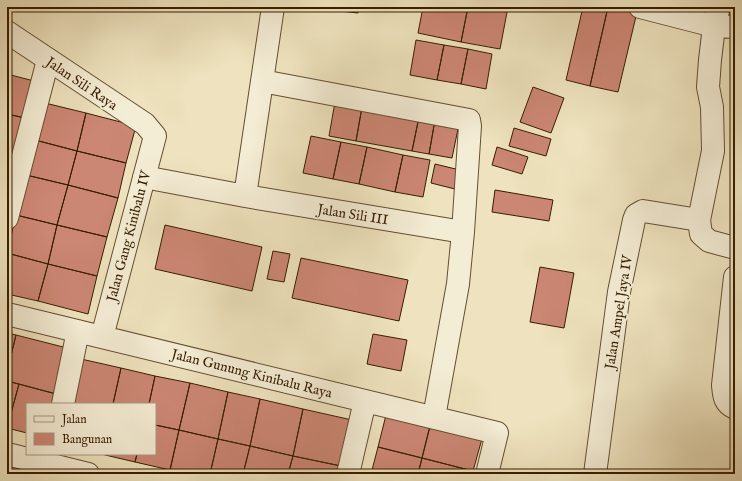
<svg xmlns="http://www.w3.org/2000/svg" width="742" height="481" font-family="'IM FELL English',serif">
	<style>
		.building { fill: #cc8674; stroke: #371d00 }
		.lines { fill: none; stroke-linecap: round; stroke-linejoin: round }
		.minor-casing { stroke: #654e30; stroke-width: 24 }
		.minor { stroke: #f4edd5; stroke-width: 22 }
		.labels { text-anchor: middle; stroke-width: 4; stroke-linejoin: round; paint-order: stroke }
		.street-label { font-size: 14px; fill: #371d00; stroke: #f4edd5 }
	</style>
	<rect width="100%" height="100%" fill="#eee3be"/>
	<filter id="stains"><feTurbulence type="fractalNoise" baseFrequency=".005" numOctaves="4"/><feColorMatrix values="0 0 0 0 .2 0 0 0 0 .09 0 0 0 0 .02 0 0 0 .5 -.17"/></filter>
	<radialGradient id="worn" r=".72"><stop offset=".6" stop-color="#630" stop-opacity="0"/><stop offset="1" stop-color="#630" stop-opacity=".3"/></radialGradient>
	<!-- building -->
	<path class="building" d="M333 7H358V13L332 10Z
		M423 7H468L461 42 418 33Z
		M468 7H508L500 49 461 42Z
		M583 7H608L590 86 566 80Z
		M608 7 637 12 618 92 590 86Z
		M416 40 444 45 437 80 410 75Z
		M444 45 468 49 461 84 437 80Z
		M468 49 492 54 486 89 461 84Z
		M7 74 34 81 25 118 7 114Z
		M533 87 564 98 551 133 520 122Z
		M335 102 362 107 356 141 329 136Z
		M45 103 86 113 77 151 35 140Z
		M362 107 419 117 412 151 356 141Z
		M86 113 136 126 126 163 77 151Z
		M7 114 25 118 16 153 7 151Z
		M419 117 435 120 429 154 412 151Z
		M435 120 459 124 452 158 429 154Z
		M514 128 551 139 546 156 509 146Z
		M311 136 341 142 333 179 303 173Z
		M35 140 77 151 68 185 26 175Z
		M341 142 367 147 359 184 333 179Z
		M367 147 403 155 395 192 359 184Z
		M497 147 528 157 522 174 492 165Z
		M7 151 16 153 7 188Z
		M77 151 126 163 118 198 68 185Z
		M403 155 430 160 423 197 395 192Z
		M435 164 464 171 459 190 431 183Z
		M26 175 68 185 57 225 16 215Z
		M68 185 118 198 107 237 57 225Z
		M495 190 553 200 549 221 492 212Z
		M16 215 57 225 48 264 7 253Z
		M57 225 107 237 97 276 48 264Z
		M165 225 262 247 252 291 155 269Z
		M273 251 290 254 284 282 267 279Z
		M7 253 48 264 38 301 7 294Z
		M301 258 408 280 399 321 292 298Z
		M48 264 97 276 88 314 38 301Z
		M540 267 574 273 564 328 530 322Z
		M7 333 16 335 7 372Z
		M373 334 407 340 401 371 367 364Z
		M16 335 71 349 60 395 7 381V372Z
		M81 359 121 368 113 404H71Z
		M121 368 155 376 149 404H113Z
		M155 376 190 383 179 430 155 425V404H149Z
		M7 381 19 384 7 428Z
		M190 383 228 392 218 439 179 430Z
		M19 384 60 395 57 404H27V433L7 428Z
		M228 392 260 399 250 446 218 439Z
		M260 399 303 409 293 456 250 446Z
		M303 409 352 420 341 466 293 456Z
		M387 411 431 422 422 458 378 447Z
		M431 422 483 435 473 471 422 458Z
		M155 425 179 430 170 470 135 462 137 454H155Z
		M179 430 218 439 210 474H187L170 470Z
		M218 439 250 446 243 474H210Z
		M250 446 293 456 288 474H243Z
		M378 447 422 458 418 474H371Z
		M101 454H137L135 462Z
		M293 456 341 466 340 474H288Z
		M422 458 473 471V474H418Z
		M8 464 40 472V474H7Z"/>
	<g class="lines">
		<!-- minor casing -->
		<g class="minor-casing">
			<path id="minor" d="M273 7 245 196 463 232 458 284 434 417
				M640 7 714 26 735 27
				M719 7 714 26 710 60 708 87 712 107 713 151 699 220 701 234 709 241 735 248
				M7 32 145 124 155 136 102 337
				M262 81 469 120 470 126 463 232
				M144 177 245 196
				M7 218 48 60
				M735 277 723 385C724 396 724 403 735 408
				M7 314 497 433 487 474
				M63 404 78 331
				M7 454 88 474
				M348 474 365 401
				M595 474 619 292 634 220 636 215 643 211 699 220"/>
		</g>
		<!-- minor -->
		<use href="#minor" class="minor"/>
	</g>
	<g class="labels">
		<!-- street labels -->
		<g class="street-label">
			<text transform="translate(82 83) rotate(34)" y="5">Jalan Sili Raya</text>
			<text transform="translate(353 214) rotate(9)" y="5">Jalan Sili III</text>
			<text transform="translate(128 236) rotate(-75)" y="5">Jalan Gang Kinibalu IV</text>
			<text transform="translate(618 312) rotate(-81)" y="5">Jalan Ampel Jaya IV</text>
			<text transform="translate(252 373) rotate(14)" y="5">Jalan Gunung Kinibalu Raya</text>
		</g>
	</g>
	<!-- margin -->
	<rect width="742" height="481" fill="none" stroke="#eee3be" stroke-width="24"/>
	<rect x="8" y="8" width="726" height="465" fill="none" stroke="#371d00" stroke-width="2"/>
	<rect x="12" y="12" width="718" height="457" fill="none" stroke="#371d00"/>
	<!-- legend -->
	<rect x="26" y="403" width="130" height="52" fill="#f4edd5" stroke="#a89a80"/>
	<rect x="34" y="416" width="20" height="6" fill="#f4edd5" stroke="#a89a80"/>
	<text x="62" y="423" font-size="12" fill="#371d00">Jalan</text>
	<rect x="34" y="433" width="20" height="12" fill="#cc8674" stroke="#a89a80"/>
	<text x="62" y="443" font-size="12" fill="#371d00">Bangunan</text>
	<rect width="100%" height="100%" filter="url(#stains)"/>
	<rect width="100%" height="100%" fill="url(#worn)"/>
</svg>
